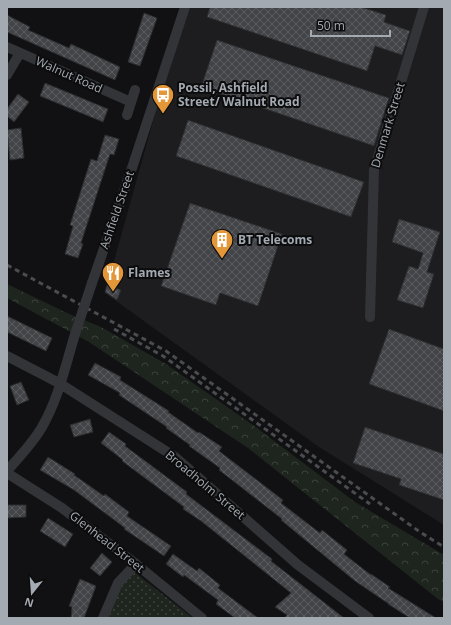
<svg xmlns="http://www.w3.org/2000/svg" width="451" height="625" font-family="'Open Sans',sans-serif">
	<style>
		.built { fill: #1d1d1f }
		.forest { fill: url(#forest-crowns) }
		.park { fill: url(#park-dots) }
		.building { fill: url(#building-cross-hatch); stroke: #2b2c2e }
		.lines { fill: none; stroke-linecap: round; stroke-linejoin: round }
		.street { stroke: #323437; stroke-width: 10 }
		.rail { stroke: #4a4c50; stroke-width: 3; stroke-dasharray: 5 4; stroke-linecap: butt }
		.street-bridge { stroke: #323437; stroke-width: 10 }
		.labels { text-anchor: middle; stroke-width: 4; stroke-linejoin: round; paint-order: stroke }
		.street-label { font-size: 12px; fill: #a3aab2; stroke: #0c0c0d }
		.poi-label { font-size: 12px; font-weight: bold; fill: #a3aab2; stroke: #0c0c0d; text-anchor: start }
	</style>
	<defs>
		<pattern id="forest-crowns" width="20" height="18" patternUnits="userSpaceOnUse"><rect width="20" height="18" fill="#1e251e"/><path d="M2 6a3 3 0 1 1 6 0M12 15a3 3 0 1 1 6 0" fill="none" stroke="#3c423c"/></pattern>
		<pattern id="park-dots" width="8" height="8" patternUnits="userSpaceOnUse"><rect width="8" height="8" fill="#1e251e"/><path d="M2 2h.1M6 6h.1" fill="none" stroke="#3c423c" stroke-width="1.8" stroke-linecap="round"/></pattern>
		<pattern id="building-cross-hatch" width="8" height="8" patternUnits="userSpaceOnUse"><rect width="8" height="8" fill="#424448"/><path d="M0 0l8 8M0 8l8-8" fill="none" stroke="#5a5c60"/></pattern>
	</defs>
	<rect width="100%" height="100%" fill="#111113"/>
	<!-- built -->
	<path class="built" d="M185 7H444V525L319 447 105 293Z"/>
	<!-- forest -->
	<path class="forest" d="M7 284 67 313 101 327 166 364 257 428 355 502 444 555V602L438 599 248 448 89 342 7 298Z"/>
	<!-- park -->
	<path class="park" d="M133 571 193 618H106L118 591Z"/>
	<!-- building -->
	<path class="building" d="M210 7H361L386 15 384 22 410 31 402 55 375 46 367 71 207 17Z
		M144 13 157 18 140 66 128 62Z
		M7 15 30 27 28 30 69 48 71 44 120 67 115 80 7 32Z
		M217 40 389 98 374 146 201 87Z
		M45 83 108 109 103 122 40 96Z
		M18 94 29 102 14 122 7 116V109Z
		M188 120 364 182 351 217 176 156Z
		M21 128 24 158 10 160 7 130Z
		M105 135 119 139 114 155 110 154 81 243 83 244 78 258 65 254 73 226 70 225 91 159 97 161Z
		M190 203 282 234 258 306 220 293 216 305 161 286Z
		M399 219 440 232 427 272 434 274 423 308 397 300 409 266 418 269 423 253 392 242Z
		M107 285 121 290 117 300 105 292Z
		M7 316 52 338 46 351 7 332Z
		M389 329 444 349V411L369 384Z
		M95 363 121 377 120 380 169 411 168 412 198 433 199 432 222 447 219 451 283 500 281 503 320 533 322 530 347 550 344 554 371 575V574L390 587 388 588 436 618H410L388 604H389L355 581 281 520 282 519 219 470 220 468 189 446 190 445 166 428 167 427 119 395 120 393 88 375Z
		M21 382 29 400 17 405 10 386Z
		M90 419 93 432 74 437 70 425Z
		M365 427 444 454V500L399 485 401 479 353 463Z
		M109 432 126 444 125 446 187 492 186 494 272 559 271 561 344 618H284L287 615 275 607 291 593 201 521 183 509 184 507 122 461 123 460 101 443Z
		M48 457 75 474 74 475 104 496 105 494 129 512 127 516 171 546 164 556 124 529 125 528 74 490 40 470Z
		M7 505H26V517L7 518Z
		M48 518 73 534 65 547 40 531Z
		M102 553 112 562 100 576 90 568Z
		M173 554 197 571 199 568 220 585 218 588 258 618H235L216 604 218 600 184 575 183 577 166 564Z
		M80 579 96 586 84 618H71L72 607 69 606Z"/>
	<g class="lines">
		<!-- street -->
		<path class="street" d="M7 47 131 102
			M7 75 20 53
			M127 115 135 90
			M92 283 133 165 185 7
			M370 317 374 170 424 7
			M7 356 59 383 175 457 298 565 369 618
			M7 471C19 457 33 443 42 427 59 398 66 363 76 331
			M7 473 62 508 136 564 202 618
			M103 618 118 583 136 564"/>
		<!-- rail -->
		<path class="rail" d="M7 265 166 351 420 532 444 547
			M114 329 163 356 370 504"/>
		<!-- street-bridge -->
		<path class="street-bridge" d="M76 331 92 283"/>
	</g>
	<!-- icons -->
	<defs>
		<g id="bus-pin" transform="scale(1.15)"><path d="M0 17L-7.5 6A9.5 9.5 0 1 1 7.5 6Z" fill="#e49738" stroke="#0c0c0d"/><path d="M-5-6H5V4H4V6H2V4H-2V6H-4V4H-5ZM-3.5-4V0h7V-4ZM-3.5 1.2v1.5H-2V1.2ZM2 1.2v1.5H3.5V1.2Z" fill="#fff"/></g>
		<g id="building-pin" transform="scale(1.15)"><path d="M0 17L-7.5 6A9.5 9.5 0 1 1 7.5 6Z" fill="#e49738" stroke="#0c0c0d"/><path d="M-4-6H4V6H1V3H-1V6H-4ZM-2.5-4.3h1.7v1.8h-1.7ZM.8-4.3h1.7v1.8H.8ZM-2.5-1h1.7V.8h-1.7ZM.8-1h1.7V.8H.8Z" fill="#fff"/></g>
		<g id="restaurant-pin" transform="scale(1.15)"><path d="M0 17L-7.5 6A9.5 9.5 0 1 1 7.5 6Z" fill="#e49738" stroke="#0c0c0d"/><path d="M-5-6h1v4h1v-4h1v4h1v-4h1v5L-1.5 .5V6h-2V.5L-5-1ZM5-6V6H3V1.5H1.5Q1.5-4 5-6Z" fill="#fff"/></g>
	</defs>
	<g fill-rule="evenodd">
		<use href="#bus-pin" x="163" y="95"/>
		<use href="#building-pin" x="222" y="240"/>
		<use href="#restaurant-pin" x="113" y="273"/>
	</g>
	<g class="labels">
		<!-- street labels -->
		<g class="street-label">
			<text transform="translate(69 75) rotate(24)" y="4">Walnut Road</text>
			<text transform="translate(388 125) rotate(-73)" y="4">Denmark Street</text>
			<text transform="translate(117 210) rotate(-71)" y="4">Ashfield Street</text>
			<text transform="translate(205 485) rotate(40)" y="4">Broadholm Street</text>
			<text transform="translate(107 542) rotate(38)" y="4">Glenhead Street</text>
		</g>
		<!-- poi labels -->
		<g class="poi-label">
			<text x="178" y="92">Possil, Ashfield<tspan x="178" dy="14">Street/ Walnut Road</tspan></text>
			<text x="238" y="244">BT Telecoms</text>
			<text x="128" y="277">Flames</text>
		</g>
	</g>
	<!-- border -->
	<rect width="451" height="625" fill="none" stroke="#a3aab2" stroke-width="16"/>
	<!-- north arrow -->
	<g transform="translate(32 593) rotate(197)" stroke="#0c0c0d" stroke-width="3" paint-order="stroke">
	<path d="M0-3L7 15L0 10L-7 15Z" fill="#a3aab2"/>
	<text y="-6" font-size="11" font-weight="bold" text-anchor="middle" fill="#a3aab2">N</text>
	</g>
	<!-- scale -->
	<path d="M311 30v6h79v-6" fill="none" stroke="#a3aab2" stroke-width="2"/>
	<text x="317" y="30" font-size="12" fill="#a3aab2" stroke="#0c0c0d" stroke-width="3" paint-order="stroke">50 m</text>
</svg>
